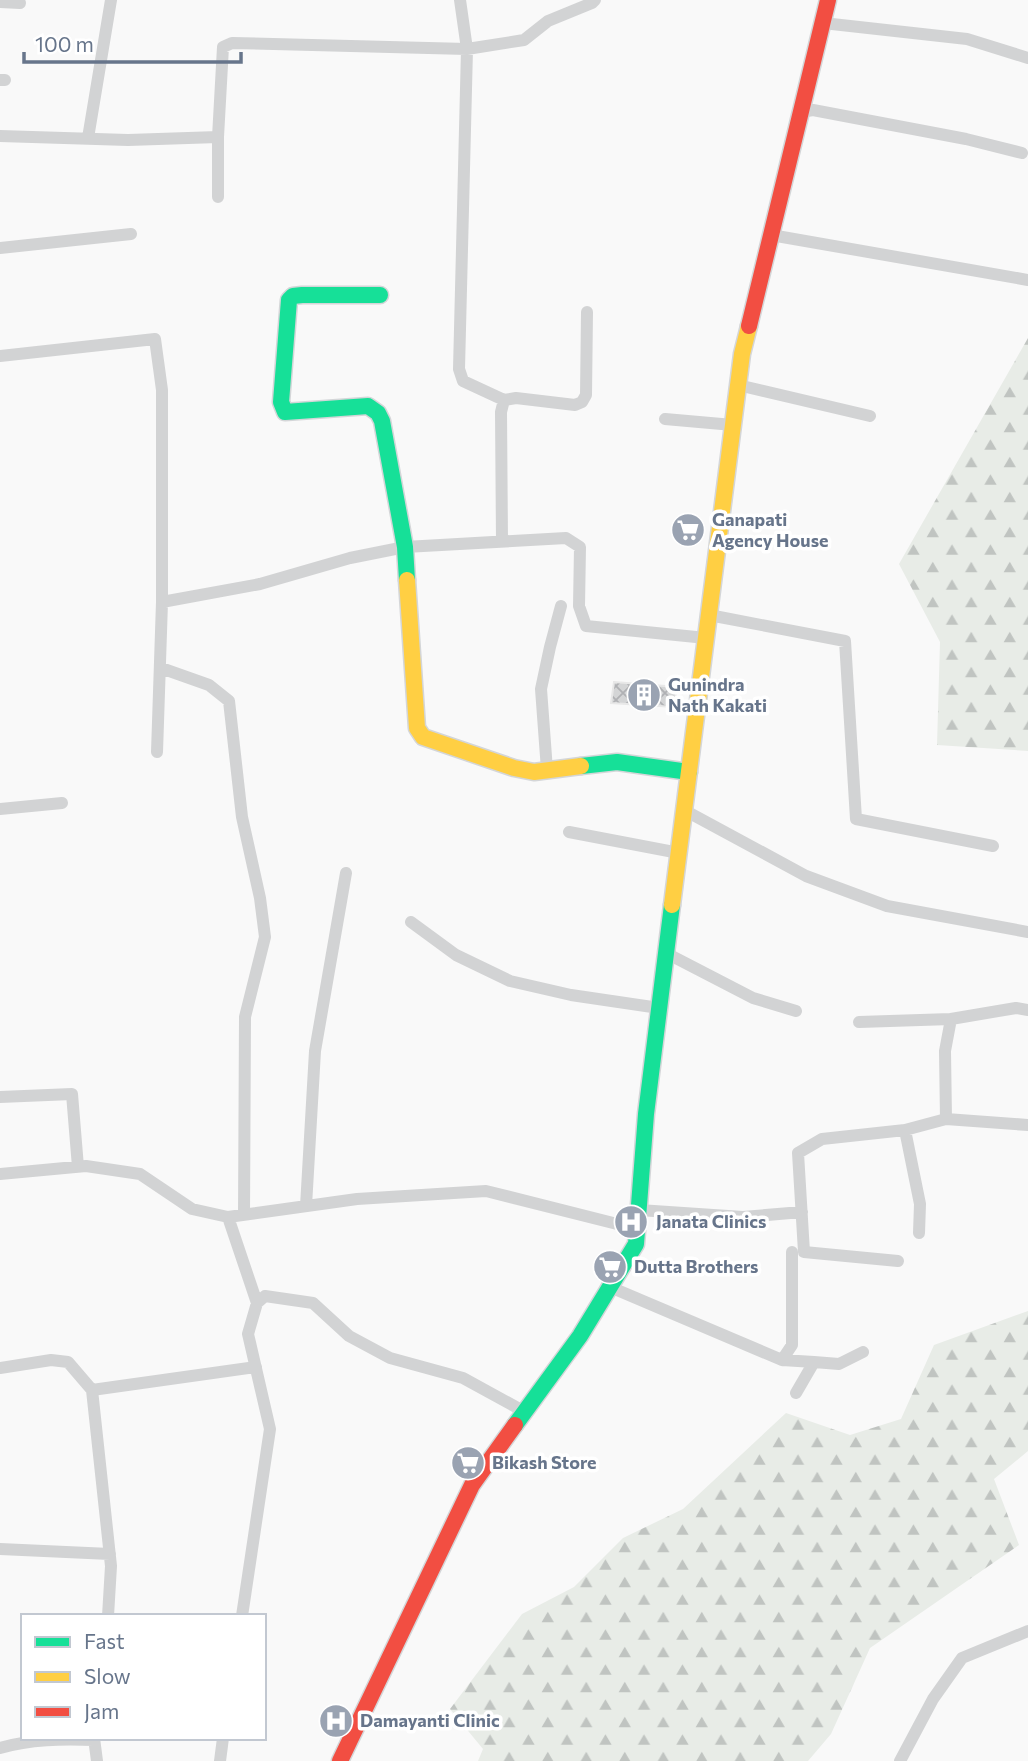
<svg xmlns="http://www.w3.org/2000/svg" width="1028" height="1761" font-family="Commissioner,sans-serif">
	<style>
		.forest { fill: url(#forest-firs) }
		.building { fill: url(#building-cross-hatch); stroke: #e8e8e8; stroke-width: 2 }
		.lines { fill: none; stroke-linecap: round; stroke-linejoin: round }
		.fast-casing { stroke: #d4d6d8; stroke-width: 19 }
		.slow-casing { stroke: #d4d6d8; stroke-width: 19 }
		.jam-casing { stroke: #d4d6d8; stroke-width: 19 }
		.street { stroke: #d2d3d4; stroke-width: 12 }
		.fast { stroke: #16e098; stroke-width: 16 }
		.slow { stroke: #ffcf43; stroke-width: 16 }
		.jam { stroke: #f24e42; stroke-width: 16 }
		.labels { text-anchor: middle; stroke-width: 7; stroke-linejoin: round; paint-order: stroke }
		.poi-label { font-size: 18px; font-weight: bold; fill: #67758b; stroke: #fff; text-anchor: start }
	</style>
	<defs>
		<pattern id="forest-firs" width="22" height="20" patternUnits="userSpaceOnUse" patternTransform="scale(1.75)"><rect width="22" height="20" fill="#e8ece7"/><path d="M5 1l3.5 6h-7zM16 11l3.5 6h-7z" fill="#c0c4c1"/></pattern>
		<pattern id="building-cross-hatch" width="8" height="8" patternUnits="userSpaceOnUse" patternTransform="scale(1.75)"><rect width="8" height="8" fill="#d4d5d6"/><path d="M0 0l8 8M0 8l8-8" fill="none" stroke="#b0b1b4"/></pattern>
	</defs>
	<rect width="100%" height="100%" fill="#f9f9f9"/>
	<!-- forest -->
	<path class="forest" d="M1028 338V751L937 745 940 642 899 564Z
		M1028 1311V1451L994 1479 1019 1545 870 1648 831 1734 808 1761H478L483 1749 450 1709 522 1614 574 1587 623 1538 683 1509 786 1413 850 1435 901 1419 934 1345Z"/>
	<!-- building -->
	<path class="building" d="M614 682 677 687 674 707 611 703Z"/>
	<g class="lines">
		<!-- fast casing -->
		<g class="fast-casing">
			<path id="fast" d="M380 295H302L293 296 289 300 281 402 285 412 368 406 378 413 382 421 405 547 407 580
				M581 766 617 762 689 772
				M515 1425 580 1336 636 1244 646 1114 672 905"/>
		</g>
		<!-- slow casing -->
		<g class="slow-casing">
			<path id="slow" d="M407 580 417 728 423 737 514 768 534 772 581 766
				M672 905 742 354 749 326"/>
		</g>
		<!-- jam casing -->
		<g class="jam-casing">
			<path id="jam" d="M749 326 828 0
				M340 1761 472 1485 515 1425"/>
		</g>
		<!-- street -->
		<path class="street" d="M460 0 467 49 459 369 463 381 504 400 516 398 575 405 582 402 586 395 587 312
			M0 2 20 3
			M823 23 967 39 1028 58
			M0 80H5
			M801 112 813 110 966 139 1022 153
			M0 136 128 140 218 137
			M88 138 111 0
			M218 197V137L223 47 232 43 467 49 524 40 548 21 592 3 595 0
			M771 235 1028 280
			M0 248 131 234
			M0 356 155 339 162 390V602
			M738 385 870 416
			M665 419 733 425
			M502 541 501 412 504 400
			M709 615 845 641 856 819 993 846
			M161 668 209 685 229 701 242 817 260 898 265 937 245 1017 244 1215
			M157 752 162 602 260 584 350 558 405 547 566 538 580 547 579 606 586 626 706 638
			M547 770 541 689 550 647 561 606
			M0 809 62 803
			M684 810 806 876 887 906 1028 932
			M569 832 679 853
			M411 922 456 955 510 981 571 995 659 1008
			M666 953 753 998 796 1011
			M859 1022 951 1019
			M0 1097 72 1094 78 1167
			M946 1119 1028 1125
			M905 1130 920 1204 919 1233
			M0 1174 86 1166 140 1174 192 1209 228 1217 357 1199 486 1191 637 1229
			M306 1206 315 1051 346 873
			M639 1210 743 1217 802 1212
			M228 1217 257 1303
			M898 1261 804 1252 798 1153 822 1139 905 1130 946 1119 945 1051 951 1019 1016 1008 1028 1010
			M610 1287 782 1360 792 1345V1252
			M782 1360 814 1362 796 1393
			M814 1362 839 1364 863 1352
			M0 1368 51 1360 68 1362 92 1390 111 1566 108 1616
			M92 1390 256 1367
			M0 1549 110 1554
			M242 1616 270 1429 248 1334 257 1303 265 1296 313 1303 349 1336 390 1358 463 1378 525 1412
			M94 1738 97 1761
			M0 1748C31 1739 62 1739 94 1740
			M220 1761 223 1738
			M900 1761 933 1699 962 1658 1028 1631"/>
		<!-- fast -->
		<use href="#fast" class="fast"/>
		<!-- slow -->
		<use href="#slow" class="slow"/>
		<!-- jam -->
		<use href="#jam" class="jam"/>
	</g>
	<!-- icons -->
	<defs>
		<g id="supermarket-disc" transform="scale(1.75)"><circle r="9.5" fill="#9aa3b2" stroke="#fff"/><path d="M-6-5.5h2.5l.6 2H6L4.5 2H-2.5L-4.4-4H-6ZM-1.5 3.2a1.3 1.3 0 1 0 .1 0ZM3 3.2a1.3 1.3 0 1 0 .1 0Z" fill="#fff"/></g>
		<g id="building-disc" transform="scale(1.75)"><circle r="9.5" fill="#9aa3b2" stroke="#fff"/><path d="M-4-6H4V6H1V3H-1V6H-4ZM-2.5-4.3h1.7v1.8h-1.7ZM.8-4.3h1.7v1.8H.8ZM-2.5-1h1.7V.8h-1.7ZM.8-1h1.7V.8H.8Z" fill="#fff"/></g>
		<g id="hospital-disc" transform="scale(1.75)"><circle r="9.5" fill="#9aa3b2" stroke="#fff"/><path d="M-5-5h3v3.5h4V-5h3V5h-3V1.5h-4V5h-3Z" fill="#fff"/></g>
	</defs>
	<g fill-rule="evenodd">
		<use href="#supermarket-disc" x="688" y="530"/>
		<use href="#building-disc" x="644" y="695"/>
		<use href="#hospital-disc" x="631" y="1222"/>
		<use href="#supermarket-disc" x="610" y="1267"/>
		<use href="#supermarket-disc" x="468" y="1463"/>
		<use href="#hospital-disc" x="336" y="1721"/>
	</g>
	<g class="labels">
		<!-- poi labels -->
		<g class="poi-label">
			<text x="712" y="526">Ganapati<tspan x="712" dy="21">Agency House</tspan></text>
			<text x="668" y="691">Gunindra<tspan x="668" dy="21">Nath Kakati</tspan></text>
			<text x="656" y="1228">Janata Clinics</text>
			<text x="634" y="1273">Dutta Brothers</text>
			<text x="492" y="1469">Bikash Store</text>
			<text x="360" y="1727">Damayanti Clinic</text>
		</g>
	</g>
	<!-- legend -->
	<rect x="21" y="1614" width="245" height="126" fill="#ffffff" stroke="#c2c8d1" stroke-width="2"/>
	<rect x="35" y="1637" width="35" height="10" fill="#16e098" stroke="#c2c8d1" stroke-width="2"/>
	<text x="84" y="1649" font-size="21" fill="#67758b">Fast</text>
	<rect x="35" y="1672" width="35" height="10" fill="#ffcf43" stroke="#c2c8d1" stroke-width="2"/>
	<text x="84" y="1684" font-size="21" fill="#67758b">Slow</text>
	<rect x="35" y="1707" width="35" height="10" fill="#f24e42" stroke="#c2c8d1" stroke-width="2"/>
	<text x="84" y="1719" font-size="21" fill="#67758b">Jam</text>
	<!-- scale -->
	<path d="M24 52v10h217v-10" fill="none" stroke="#67758b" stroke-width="3.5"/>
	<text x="35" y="52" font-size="21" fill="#67758b" stroke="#ffffff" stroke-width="5" paint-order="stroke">100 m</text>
</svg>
